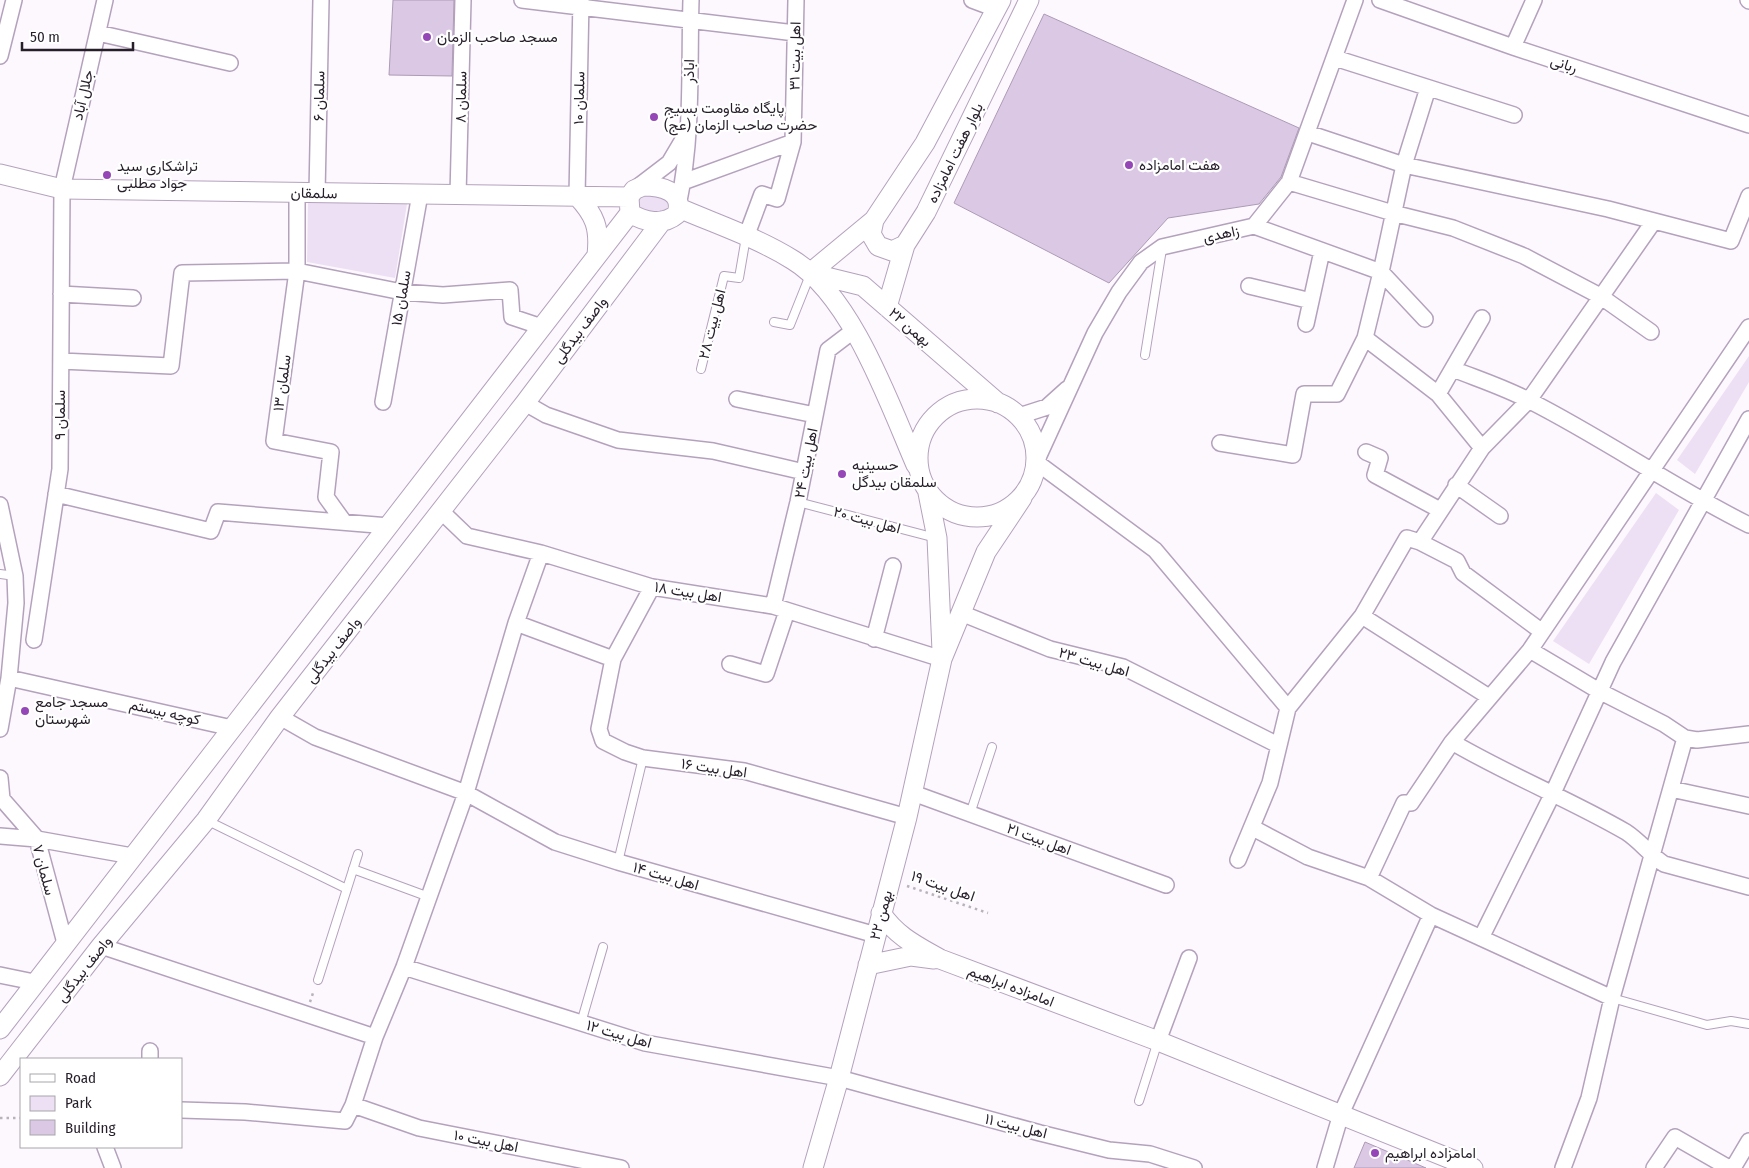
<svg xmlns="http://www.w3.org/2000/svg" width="1749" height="1168" font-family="'Fira Sans Condensed',Vazirmatn,sans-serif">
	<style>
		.green { fill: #ede0f4 }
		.building { fill: #dbc8e5; stroke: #ad9bb6 }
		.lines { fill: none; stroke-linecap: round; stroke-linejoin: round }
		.service-casing { stroke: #b4a2bd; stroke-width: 10 }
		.minor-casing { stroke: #b4a2bd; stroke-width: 18 }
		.tertiary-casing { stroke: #b4a2bd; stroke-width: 21 }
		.path { stroke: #b8b3bb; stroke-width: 2.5; stroke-dasharray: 2.5 4; stroke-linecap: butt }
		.service { stroke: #fff; stroke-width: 8 }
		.minor { stroke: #fff; stroke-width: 15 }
		.tertiary { stroke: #fff; stroke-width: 19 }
		.poi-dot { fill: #9547b7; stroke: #fff; stroke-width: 2 }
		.labels { text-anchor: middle; stroke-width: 4.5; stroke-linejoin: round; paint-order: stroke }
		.poi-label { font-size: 15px; fill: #261f2a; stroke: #fff; text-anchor: start }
		.street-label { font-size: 15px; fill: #261f2a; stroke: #fff }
	</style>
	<rect width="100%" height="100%" fill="#fcf8fe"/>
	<!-- green -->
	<path class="green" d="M646 193 670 198 666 212 639 211 635 200Z
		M308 202 407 204 395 278 307 262Z
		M1749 356V382L1695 474 1677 460Z
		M1656 493 1679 510 1589 664 1553 641Z"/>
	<!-- building -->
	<path class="building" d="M393 0H454L452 76 389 75Z
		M1044 14 1299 128 1281 177 1259 204 1168 218 1109 283 954 203Z
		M1365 1142 1426 1168H1354Z"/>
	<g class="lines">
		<!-- service casing -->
		<g class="service-casing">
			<path id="service" d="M774 322 790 325 810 275
				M1145 355 1162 249
				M701 369 724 276 739 278 746 237
				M798 502 936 538
				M0 574 15 576
				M970 814 992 747
				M206 820 347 889
				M618 862 643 758
				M353 869 429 897
				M318 980 358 854
				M1612 998 1707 1025 1731 1021 1749 1024
				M581 1023 603 947
				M1139 1101 1158 1041"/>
		</g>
		<!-- minor casing -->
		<g class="minor-casing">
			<path id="minor" d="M522 0 795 33
				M972 0 996 9
				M1380 0 1513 47 1749 125
				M1748 0 1749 1
				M98 33 230 63
				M1513 47 1534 0
				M0 56 14 0
				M1335 58 1514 115
				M1308 133 1404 165 1608 209 1731 241 1749 196
				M683 182 793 142
				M1289 182 1393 213 1453 228 1524 256 1600 296 1651 332
				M635 189 669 163 685 136
				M297 192V271L274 441 331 452 326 497 344 522
				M317 193 321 0
				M458 195 463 0
				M577 196 581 0
				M679 201C693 135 689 66 691 0
				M1254 226 1381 272 1365 338 1438 394 1482 448 1529 400 1654 221
				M746 237 762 194 777 199 793 142 796 0
				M1249 286 1311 301
				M61 294 133 298
				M1425 319 1381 272 1404 165 1428 88
				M1306 324 1322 251
				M1749 327 1530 650 1452 742C1508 775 1569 799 1626 832 1640 841 1650 855 1664 864L1749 887
				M61 361 171 366 182 273 297 271 402 292 443 295 510 290 512 317 542 327
				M1453 369C1478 379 1506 388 1530 401 1605 439 1674 488 1749 525
				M1438 394 1482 318
				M737 399 815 415
				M383 402 420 194
				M525 403 546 415 618 440 713 451 804 472
				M1019 416 1047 407 1067 389
				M1220 443 1293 455 1304 394H1337L1365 338
				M1482 448 1420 542 1457 561 1463 573 1541 631
				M1366 452 1380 458 1375 475 1440 510
				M1456 485 1500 516
				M56 494 211 531 218 512 389 526
				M0 505 15 576 16 603 9 678 0 729
				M441 511 467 536 541 553 652 587 773 606 942 659
				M541 553 516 623 613 659 652 587
				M773 606 798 502 828 350 853 331
				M961 613 1050 649 1123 667 1278 745
				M1362 616 1489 697
				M874 639 893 566
				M34 640 60 469 62 189 105 0
				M1530 650 1599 691 1664 724 1685 738 1697 740 1749 734
				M613 659 599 729 603 741 625 752 643 758 744 771 907 817
				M730 664 766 674 787 611
				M9 678 232 728
				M1288 708 1155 550 1036 462 1095 333 1119 292 1141 262 1162 247 1254 226 1289 182 1355 0
				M280 717 315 737 466 793 555 842 618 862 876 935
				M0 778 2 799 37 839 65 943
				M1671 789 1749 806
				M913 793 1166 885
				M1253 828 1308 857 1369 878 1431 915 1612 998
				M0 836 37 839 132 856
				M1238 860 1270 783 1288 708 1362 616 1407 538 1420 542
				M1369 878 1404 803H1411L1452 742
				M1481 938 1553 793 1613 662 1749 419
				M101 946 375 1037 404 967 466 793 516 623
				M404 967 645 1043 839 1078 1040 1133 1109 1150 1150 1154 1194 1168
				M0 975 34 982
				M1158 1041 1189 958
				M150 1051V1059
				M353 1105 419 1128 621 1168
				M181 1110 245 1112 345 1121 353 1105 375 1037
				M105 1147 113 1168
				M1325 1168 1341 1114 1431 915
				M1563 1168 1589 1098 1612 998 1685 738
				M1654 1168 1675 1137 1729 1168
				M1733 1168 1749 1141"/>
		</g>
		<!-- tertiary casing -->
		<g class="tertiary-casing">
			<path id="tertiary" d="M0 174 62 189 629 197
				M643 186C662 186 684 191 677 214 663 226 644 222 630 213L629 197 634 190Z
				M577 196C595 215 600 228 597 255
				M679 208C716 224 758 238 793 260 852 296 889 403 916 465
				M874 220 871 234 878 246 892 251 905 245
				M810 273 874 220 925 143 1001 0
				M810 273 863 286 998 403
				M887 307 905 245 926 212 1029 0
				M918 458a59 59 0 1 1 118 0a59 59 0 1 1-118 0Z
				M928 493 937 538 942 651
				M881 913C896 936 917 946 940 959L1158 1041 1473 1168
				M868 965 911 956 934 959
				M0 1029 630 213
				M0 1076 101 946 206 820 280 717 525 403 662 221
				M813 1168 839 1078 907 817 942 659 986 552 1022 498"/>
		</g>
		<!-- path -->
		<path class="path" d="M907 886 988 913
			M310 1002 314 990
			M0 1118H21"/>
		<!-- service -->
		<use href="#service" class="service"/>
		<!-- minor -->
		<use href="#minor" class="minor"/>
		<!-- tertiary -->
		<use href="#tertiary" class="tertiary"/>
	</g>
	<!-- markers -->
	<g class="poi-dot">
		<circle cx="427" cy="37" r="5"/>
		<circle cx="654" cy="117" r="5"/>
		<circle cx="1129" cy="165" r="5"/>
		<circle cx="107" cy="175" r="5"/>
		<circle cx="842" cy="474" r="5"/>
		<circle cx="25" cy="711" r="5"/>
		<circle cx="1375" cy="1153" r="5"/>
	</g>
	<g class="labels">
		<!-- poi labels -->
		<g class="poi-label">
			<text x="437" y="42">مسجد صاحب الزمان</text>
			<text x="664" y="113">پایگاه مقاومت بسیج<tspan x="664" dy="17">حضرت صاحب الزمان (عج)</tspan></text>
			<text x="1139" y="170">هفت امامزاده</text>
			<text x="117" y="171">تراشکاری سید<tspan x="117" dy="17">جواد مطلبی</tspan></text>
			<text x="852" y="470">حسینیه<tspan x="852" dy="17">سلمقان بیدگل</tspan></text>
			<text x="35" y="707">مسجد جامع<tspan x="35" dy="17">شهرستان</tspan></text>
			<text x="1385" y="1158">امامزاده ابراهیم</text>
		</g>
		<!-- street labels -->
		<g class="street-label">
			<text transform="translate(795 56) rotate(-89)" y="5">اهل بیت ۳۱</text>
			<text transform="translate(1564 64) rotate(18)" y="5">ربانی</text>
			<text transform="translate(689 71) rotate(-89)" y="5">اباذر</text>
			<text transform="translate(83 95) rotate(-77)" y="5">جلال آباد</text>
			<text transform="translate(319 96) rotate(-89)" y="5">سلمان ۶</text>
			<text transform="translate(461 97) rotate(-89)" y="5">سلمان ۸</text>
			<text transform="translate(579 98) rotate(-89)" y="5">سلمان ۱۰</text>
			<text transform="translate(955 153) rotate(-64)" y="5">بلوار هفت امامزاده</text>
			<text transform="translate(314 193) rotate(1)" y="5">سلمقان</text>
			<text transform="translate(1221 234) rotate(-12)" y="5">زاهدی</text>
			<text transform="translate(401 298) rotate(-80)" y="5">سلمان ۱۵</text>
			<text transform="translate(712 324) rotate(-76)" y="5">اهل بیت ۲۸</text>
			<text transform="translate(910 327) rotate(41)" y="5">۲۲ بهمن</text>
			<text transform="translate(580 330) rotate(-53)" y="5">واصف بیدگلی</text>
			<text transform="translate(282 383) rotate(-82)" y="5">سلمان ۱۳</text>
			<text transform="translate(60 415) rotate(-90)" y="5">سلمان ۹</text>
			<text transform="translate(806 463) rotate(-79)" y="5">اهل بیت ۲۴</text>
			<text transform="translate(867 520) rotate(15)" y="5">اهل بیت ۲۰</text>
			<text transform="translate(688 592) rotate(9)" y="5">اهل بیت ۱۸</text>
			<text transform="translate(333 650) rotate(-52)" y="5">واصف بیدگلی</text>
			<text transform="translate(1094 662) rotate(16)" y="5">اهل بیت ۲۳</text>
			<text transform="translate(165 712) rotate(13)" y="5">کوچه بیستم</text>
			<text transform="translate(714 768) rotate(8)" y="5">اهل بیت ۱۶</text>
			<text transform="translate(1039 839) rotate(20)" y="5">اهل بیت ۲۱</text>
			<text transform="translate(44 870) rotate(75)" y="5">سلمان ۷</text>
			<text transform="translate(666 876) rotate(16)" y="5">اهل بیت ۱۴</text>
			<text transform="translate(943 886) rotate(19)" y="5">اهل بیت ۱۹</text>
			<text transform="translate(881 915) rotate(-75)" y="5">۲۲ بهمن</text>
			<text transform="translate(84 969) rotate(-52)" y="5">واصف بیدگلی</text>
			<text transform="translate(1011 986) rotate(21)" y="5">امامزاده ابراهیم</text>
			<text transform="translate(619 1034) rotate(16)" y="5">اهل بیت ۱۲</text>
			<text transform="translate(1016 1126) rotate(14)" y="5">اهل بیت ۱۱</text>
			<text transform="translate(486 1141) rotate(11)" y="5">اهل بیت ۱۰</text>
		</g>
	</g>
	<!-- legend -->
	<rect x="20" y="1058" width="162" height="90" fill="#ffffff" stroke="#a8a5aa"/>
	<rect x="30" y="1074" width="25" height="8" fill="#ffffff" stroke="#a8a5aa"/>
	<text x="65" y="1083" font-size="15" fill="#261f2a">Road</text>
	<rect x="30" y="1096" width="25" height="15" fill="#ede0f4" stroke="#a8a5aa"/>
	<text x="65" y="1108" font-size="15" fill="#261f2a">Park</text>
	<rect x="30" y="1120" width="25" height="15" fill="#dbc8e5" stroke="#a8a5aa"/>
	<text x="65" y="1133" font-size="15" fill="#261f2a">Building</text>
	<!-- scale -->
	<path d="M22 42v8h111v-8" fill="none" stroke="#261f2a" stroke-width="2.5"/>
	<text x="30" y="42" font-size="15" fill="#261f2a" stroke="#ffffff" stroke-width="4" paint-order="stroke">50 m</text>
</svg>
